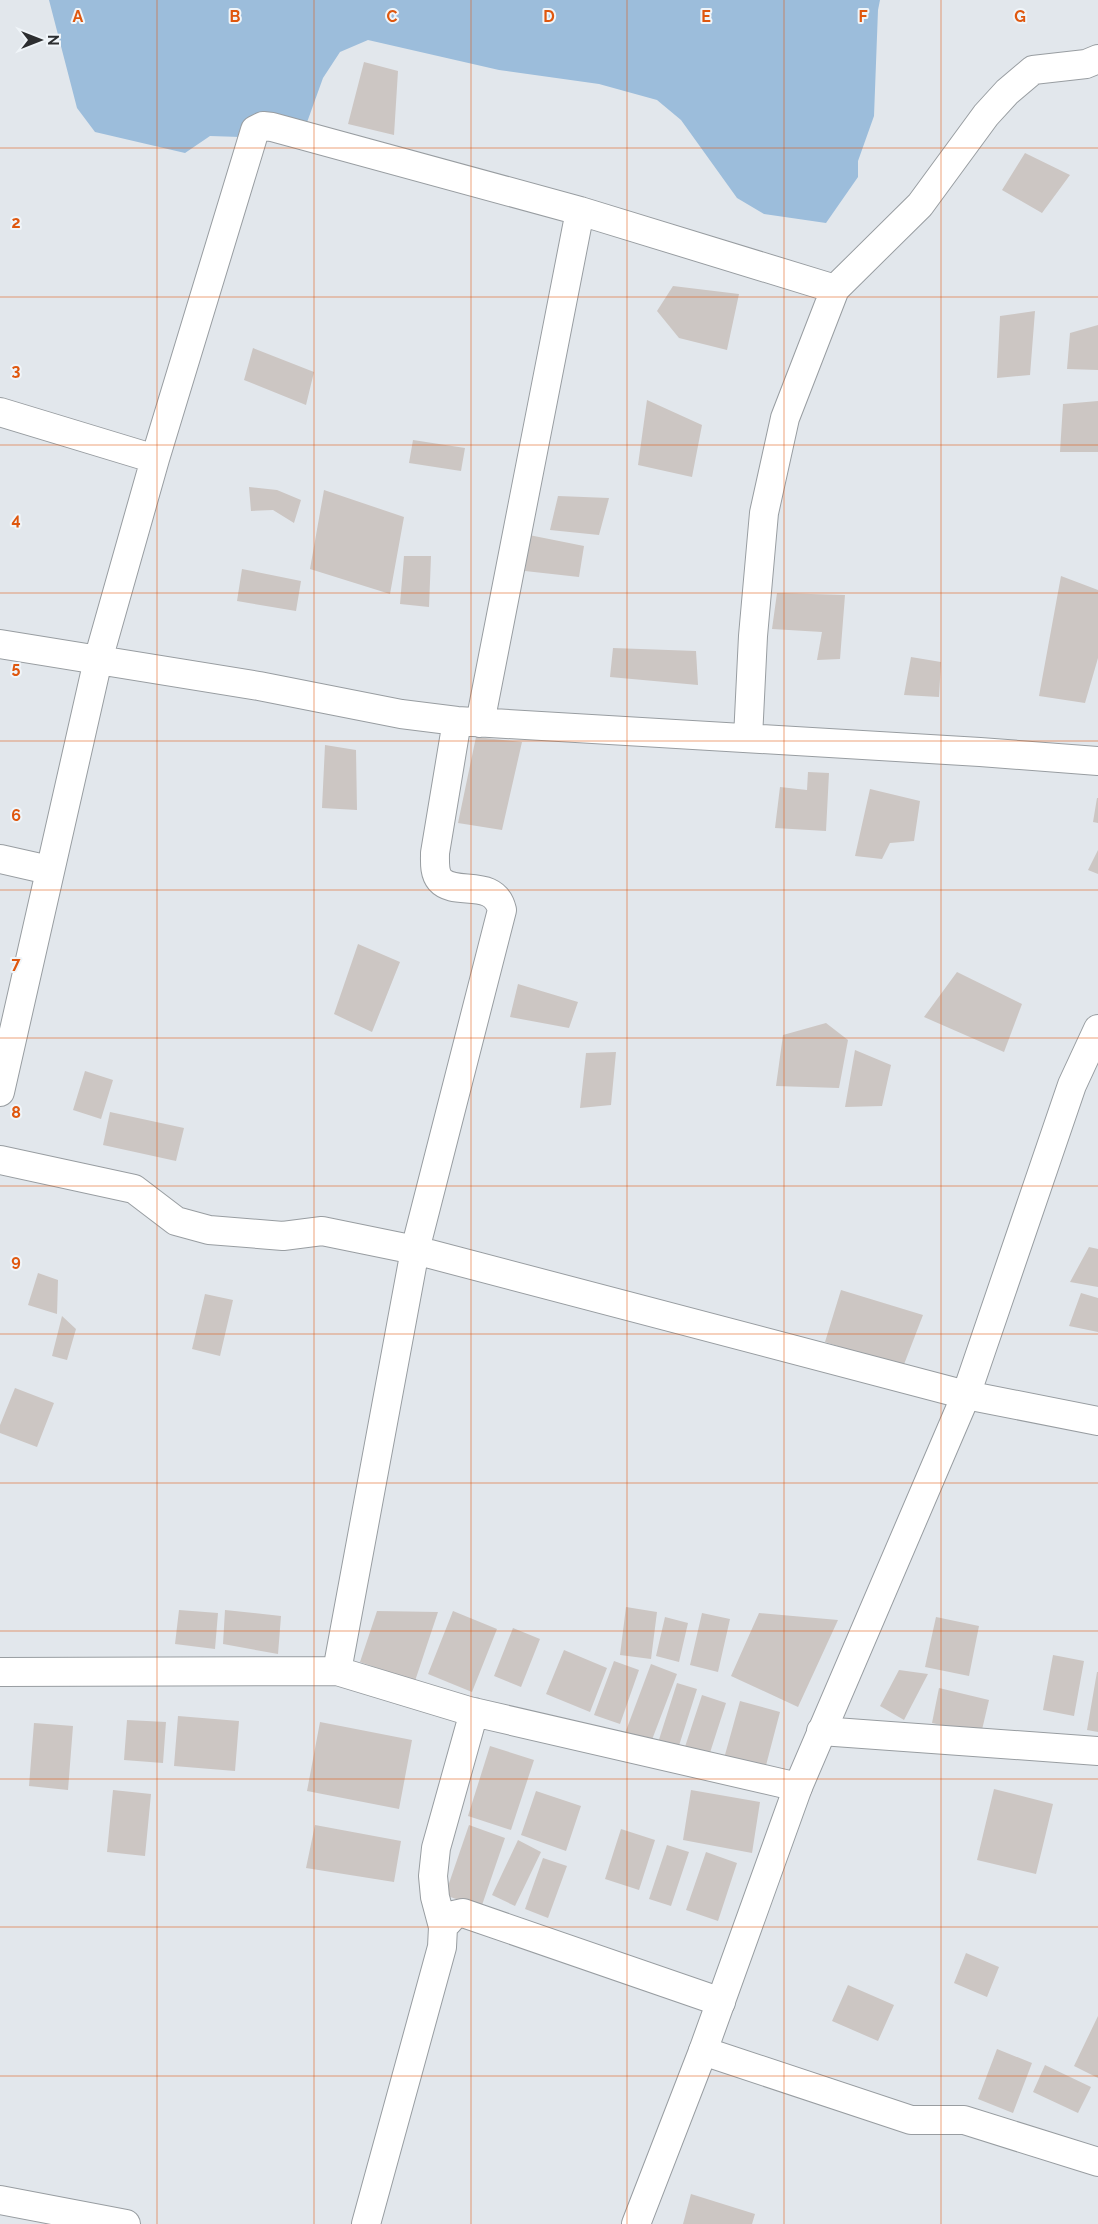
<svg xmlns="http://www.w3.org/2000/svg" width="1098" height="2224" font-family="Raleway,sans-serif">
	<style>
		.forest { fill: #9cbddb }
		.building { fill: #ccc6c3 }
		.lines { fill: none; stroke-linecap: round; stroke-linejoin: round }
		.minor-casing { stroke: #989da1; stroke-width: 30 }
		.tertiary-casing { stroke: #989da1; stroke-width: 30 }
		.minor { stroke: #fff; stroke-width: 28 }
		.tertiary { stroke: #fff; stroke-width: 28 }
		.grid { fill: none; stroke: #df570e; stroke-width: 1; stroke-opacity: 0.55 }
		.grid-label { font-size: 16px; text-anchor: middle; font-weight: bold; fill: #df570e; stroke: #f0f5f9; stroke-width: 4; stroke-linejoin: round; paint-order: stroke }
	</style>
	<rect width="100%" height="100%" fill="#e2e7ec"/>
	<!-- forest -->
	<path class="forest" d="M49 0H880L878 10 874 116 858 161V177L826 223 764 214 737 198 681 120 657 100 599 84 499 70 368 40 340 52 323 78 301 139 210 136 185 153 95 132 77 108Z"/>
	<!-- building -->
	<path class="building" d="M364 62 398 71 394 135 348 124Z
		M1025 153 1070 175 1042 213 1002 190Z
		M673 286 739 294 727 350 679 338 657 311Z
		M1035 311 1030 375 997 378 1000 316Z
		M1098 325V370L1067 369 1070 333Z
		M253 348 314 372 306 405 244 380Z
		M647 400 702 425 692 477 638 465Z
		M1098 401V452H1060L1063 404Z
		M413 440 465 448 461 471 409 463Z
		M249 487 277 490 301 500 294 523 273 510 251 511Z
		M324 490 404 517 390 594 310 569Z
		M558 496 609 498 599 535 550 530Z
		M529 535 584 546 579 577 525 571Z
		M404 556H431L429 607 400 604Z
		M242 569 301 581 296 611 237 601Z
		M1061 576 1098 590V658L1085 703 1039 696Z
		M777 593 845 595 840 659 817 660 822 632 772 629Z
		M613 648 696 651 698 685 610 677Z
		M911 657 941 662 939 697 904 695Z
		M476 737 522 742 502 830 458 823Z
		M325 745 356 750 357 810 322 808Z
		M808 772 829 773 826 831 775 828 780 787 807 790Z
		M870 789 920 801 914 841 890 843 882 859 855 856Z
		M1097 798H1098V823L1093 822Z
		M1098 850V874L1088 870Z
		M358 944 400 962 372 1032 334 1014Z
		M957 972 1022 1004 1004 1052 924 1017Z
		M518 984 578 1002 569 1028 510 1017Z
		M826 1023 848 1040 839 1088 776 1086 783 1035Z
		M855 1050 891 1065 882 1106 845 1107Z
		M616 1052 611 1105 580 1108 586 1053Z
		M85 1071 113 1080 101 1119 73 1110Z
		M110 1112 184 1128 176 1161 103 1145Z
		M1089 1247 1098 1249V1287L1070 1282Z
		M38 1273 58 1280 57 1314 28 1305Z
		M841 1290 923 1315 903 1367 825 1342Z
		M1081 1293 1098 1298V1332L1069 1326Z
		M205 1294 233 1300 220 1356 192 1349Z
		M62 1316 76 1329 67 1360 52 1356Z
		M15 1388 54 1403 37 1447 0 1433V1425Z
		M626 1607 657 1612 651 1659 620 1655Z
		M179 1610 218 1613 215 1649 175 1644Z
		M225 1610 281 1616 278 1654 223 1644Z
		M377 1611 438 1612 415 1681 360 1662Z
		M453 1611 497 1629 472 1692 428 1674Z
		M702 1613 730 1619 718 1672 690 1665Z
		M759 1613 838 1620 798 1707 731 1676Z
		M665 1617 688 1623 679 1662 656 1656Z
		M936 1617 979 1626 969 1676 925 1667Z
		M513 1628 540 1639 521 1687 494 1676Z
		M564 1650 607 1668 590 1712 546 1694Z
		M1053 1655 1084 1661 1074 1716 1043 1710Z
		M614 1661 639 1670 620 1724 594 1715Z
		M651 1664 677 1674 650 1745 624 1736Z
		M899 1670 928 1674 904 1720 880 1706Z
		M1097 1672H1098V1732L1087 1730Z
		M677 1683 697 1689 676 1755 656 1749Z
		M939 1688 989 1700 981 1734 932 1723Z
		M702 1695 726 1703 707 1762 683 1753Z
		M740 1701 780 1712 764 1773 723 1762Z
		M178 1716 239 1721 235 1771 174 1766Z
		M127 1720 166 1722 163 1763 124 1760Z
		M320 1722 412 1740 399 1809 307 1791Z
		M34 1723 73 1726 68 1790 29 1786Z
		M490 1746 534 1760 511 1830 468 1816Z
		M994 1789 1053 1804 1036 1874 977 1860Z
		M113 1790 151 1794 145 1856 107 1852Z
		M691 1790 760 1802 752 1853 683 1840Z
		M536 1791 581 1806 566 1851 521 1835Z
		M315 1825 401 1841 394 1882 306 1868Z
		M469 1825 505 1838 481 1908 445 1895Z
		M621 1829 655 1840 639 1890 605 1879Z
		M518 1840 541 1852 515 1906 492 1895Z
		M667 1845 689 1852 671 1906 649 1899Z
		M706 1852 737 1863 718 1921 686 1910Z
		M543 1858 567 1866 548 1918 525 1909Z
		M966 1953 999 1967 987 1997 954 1983Z
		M848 1985 894 2005 878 2041 832 2021Z
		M1098 2016V2078L1074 2066Z
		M997 2049 1032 2063 1013 2113 978 2099Z
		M1045 2065 1091 2087 1078 2113 1033 2092Z
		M691 2194 755 2214 752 2224H683Z"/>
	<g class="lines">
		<!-- minor casing -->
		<g class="minor-casing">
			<path id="minor" d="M0 412 155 459
				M0 644 259 686 401 714 457 721 980 752 1098 761
				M480 723 580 211
				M748 738 753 636 764 513 785 418 835 289
				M0 859 49 870
				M0 1092 98 660 155 459 255 130 263 126 272 127 580 211 835 289 920 205 986 115 1007 92 1033 70 1086 64 1098 59
				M0 1160 134 1189 176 1221 209 1230 283 1236 322 1231 415 1250 966 1395 1098 1421
				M337 1671 415 1250 502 910C494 877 455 897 440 880 434 873 435 862 435 853L457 721
				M0 1672 337 1671 469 1711 798 1787
				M821 1731 1098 1751
				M443 1927 454 1915 463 1913 721 2002
				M703 2051 911 2120H964L1098 2162
				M0 2200 126 2224
				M366 2224 442 1947 443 1927 435 1897 433 1876 436 1848 474 1712"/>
		</g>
		<!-- tertiary casing -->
		<g class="tertiary-casing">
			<path id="tertiary" d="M636 2224 703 2051 798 1787 966 1395 1072 1085 1098 1029"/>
		</g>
		<!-- minor -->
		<use href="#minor" class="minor"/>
		<!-- tertiary -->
		<use href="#tertiary" class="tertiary"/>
	</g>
	<!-- grid -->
	<path class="grid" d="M157 0V2224M314 0V2224M471 0V2224M627 0V2224M784 0V2224M941 0V2224M0 148H1098M0 297H1098M0 445H1098M0 593H1098M0 741H1098M0 890H1098M0 1038H1098M0 1186H1098M0 1334H1098M0 1483H1098M0 1631H1098M0 1779H1098M0 1927H1098M0 2076H1098"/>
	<g class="grid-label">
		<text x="78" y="22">A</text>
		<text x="235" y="22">B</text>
		<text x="392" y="22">C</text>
		<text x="549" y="22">D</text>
		<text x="706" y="22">E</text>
		<text x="863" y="22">F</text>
		<text x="1020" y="22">G</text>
		<text x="16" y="228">2</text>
		<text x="16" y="376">3</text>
		<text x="16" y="525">4</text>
		<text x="16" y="673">5</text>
		<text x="16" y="821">6</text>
		<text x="16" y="969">7</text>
		<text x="16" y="1118">8</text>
		<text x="16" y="1266">9</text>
	</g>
	<!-- north arrow -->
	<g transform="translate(40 40) rotate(90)" stroke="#f0f5f9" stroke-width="4" paint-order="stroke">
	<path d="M0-4L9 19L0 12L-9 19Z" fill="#2c2e30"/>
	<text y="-8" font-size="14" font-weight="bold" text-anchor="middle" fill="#2c2e30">N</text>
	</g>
</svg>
